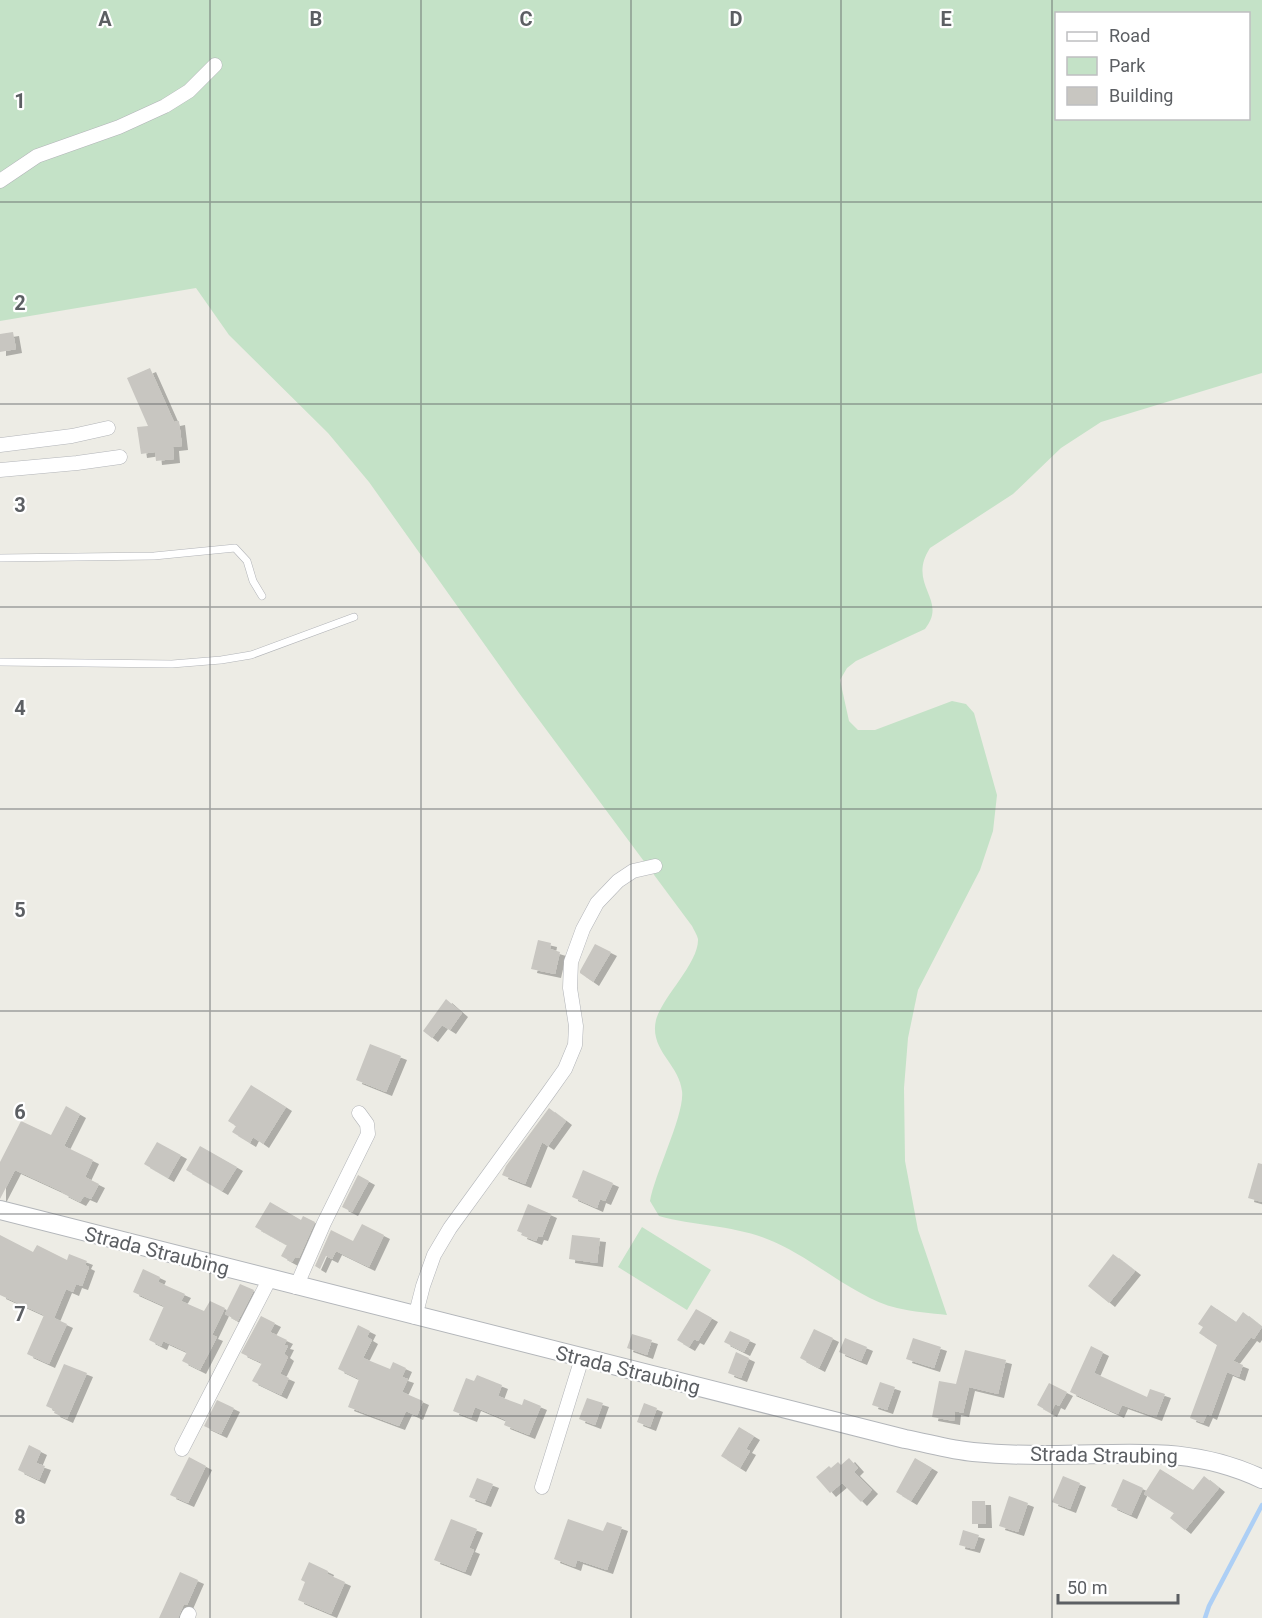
<svg xmlns="http://www.w3.org/2000/svg" width="1262" height="1618" font-family="Roboto,sans-serif">
	<style>
		.green { fill: #c4e2c7; fill-rule: evenodd }
		.lines { fill: none; stroke-linecap: round; stroke-linejoin: round }
		.stream { stroke: #adcff5; stroke-width: 4.5 }
		.building { fill: #c8c6c1; filter: url(#shadow) }
		.service-casing { stroke: #b2b4b8; stroke-width: 8 }
		.minor-casing { stroke: #b2b4b8; stroke-width: 15 }
		.secondary-casing { stroke: #b3b6ba; stroke-width: 20 }
		.service { stroke: #fff; stroke-width: 7 }
		.minor { stroke: #fff; stroke-width: 14 }
		.secondary { stroke: #fff; stroke-width: 18 }
		.grid { fill: none; stroke: #5c5f63; stroke-width: 1.5; stroke-opacity: 0.55 }
		.labels { text-anchor: middle; stroke-width: 4.5; stroke-linejoin: round; paint-order: stroke }
		.street-label { font-size: 20px; fill: #5c5f63; stroke: #fff }
		.grid-label { font-size: 20px; text-anchor: middle; font-weight: bold; fill: #5c5f63; stroke: #fff; stroke-width: 4.5; stroke-linejoin: round; paint-order: stroke }
	</style>
	<defs>
		<filter id="shadow"><feDropShadow dx="6" dy="4" stdDeviation="0" flood-color="#0004"/></filter>
	</defs>
	<rect width="100%" height="100%" fill="#edece5"/>
	<!-- green -->
	<path class="green" d="M0 0H1262V373L1101 422 1061 448 1013 494 930 548C906 585 949 599 925 629L856 661 847 668 840 680 849 721 858 730H875L952 701 966 704 974 713 997 795 993 831 980 870 918 990 908 1038 904 1088 905 1161 918 1230 947 1315C931 1313 913 1312 897 1308 854 1298 810 1255 767 1239 732 1225 694 1226 659 1216L650 1201C655 1173 685 1114 682 1091 679 1064 649 1050 656 1020 662 997 699 963 698 939 697 935 694 930 692 926L519 693 369 482 328 433 229 335 196 288 0 321ZM1056 14H1248V118H1056Z
		M642 1227 711 1270 687 1310 618 1267Z"/>
	<g class="lines">
		<!-- stream -->
		<path class="stream" d="M1205 1618 1209 1606 1262 1505"/>
	</g>
	<!-- building -->
	<path class="building" d="M13 332 16 349 0 352V334Z
		M150 368 174 422 179 421 182 446 173 447 174 459 156 461 155 452 141 454 137 427 148 426 127 378Z
		M538 940 551 943 550 949 560 952 555 974 531 969Z
		M595 944 611 952 593 982 580 973V971Z
		M446 999 462 1013 450 1030 442 1025 432 1038 423 1031Z
		M370 1044 401 1056 386 1092 356 1080Z
		M251 1085 286 1107 263 1144 253 1137 250 1143 232 1132 236 1126 228 1121Z
		M66 1106 80 1114 64 1146 93 1160 85 1177 99 1184 91 1199 84 1196 80 1202 62 1193 63 1192 15 1170 0 1199V1162L21 1121 51 1135Z
		M549 1108 566 1121 548 1146 542 1142 525 1184 502 1175 506 1166Z
		M157 1142 181 1155 168 1178 144 1164Z
		M200 1146 237 1167 222 1191 186 1170Z
		M1258 1163 1262 1164V1202L1248 1198Z
		M583 1170 613 1183 605 1201 600 1199 597 1208 572 1197Z
		M358 1175 369 1181 352 1212 342 1207Z
		M270 1202 301 1220 303 1216 315 1222 299 1258 295 1257 292 1262 281 1256 287 1245 255 1227Z
		M528 1204 551 1214 542 1237 538 1236 536 1241 521 1235 522 1233 517 1231Z
		M362 1224 384 1235 369 1267 336 1251 332 1259 326 1256 320 1269 315 1266 331 1230 353 1241Z
		M0 1235 33 1252 37 1245 67 1260 69 1254 87 1261 85 1265 89 1267 82 1286 76 1284 73 1292 66 1289 54 1318 67 1324 49 1364 27 1354 44 1315 0 1295Z
		M572 1235 600 1238 597 1263 569 1259Z
		M1113 1254 1135 1271 1109 1303 1088 1286Z
		M143 1269 160 1277 158 1282 185 1294 181 1301 204 1311 210 1301 225 1308 212 1335 217 1337 200 1370 182 1361 187 1352 163 1341 161 1346 149 1340 164 1306 133 1292Z
		M240 1284 254 1290 238 1321 225 1314Z
		M1211 1305 1236 1322 1243 1312 1262 1327 1254 1339 1251 1337 1233 1361 1243 1365 1239 1377 1227 1372 1211 1416 1207 1414 1203 1423 1190 1418 1217 1345 1199 1333 1203 1327 1198 1324Z
		M696 1309 712 1318 698 1341 694 1339 689 1347 677 1340Z
		M261 1316 275 1323 270 1332 287 1340 284 1345 288 1346 284 1354 288 1357 280 1374 289 1378 281 1395 252 1381 262 1363 241 1353Z
		M358 1325 370 1331 367 1337 372 1340 363 1358 390 1369 393 1362 406 1368 402 1377 408 1379 402 1392 423 1401 417 1416 406 1411 399 1426 348 1407 359 1379 338 1369Z
		M814 1329 833 1338 819 1368 800 1358Z
		M730 1331 750 1340 744 1352 724 1342Z
		M632 1334 652 1340 647 1355 627 1348Z
		M845 1338 867 1347 861 1361 839 1352Z
		M913 1338 941 1347 934 1368 906 1359Z
		M1091 1346 1103 1352 1094 1373 1147 1397 1150 1389 1165 1394 1156 1417 1122 1405 1118 1414 1070 1392Z
		M965 1350 1006 1360 998 1394 969 1387 963 1413 955 1411 954 1421 932 1417 939 1381 956 1384Z
		M736 1352 749 1358 741 1378 728 1373Z
		M64 1364 87 1373 67 1419 54 1413 55 1410 46 1406Z
		M477 1375 502 1385 498 1396 522 1405 524 1399 541 1406 529 1435 504 1425 506 1420 475 1407 471 1418 453 1411 466 1378 474 1381Z
		M880 1382 895 1387 887 1410 872 1405Z
		M1049 1383 1067 1392 1059 1406 1055 1404 1051 1413 1037 1405Z
		M587 1398 603 1403 595 1425 579 1419Z
		M217 1400 234 1408 221 1434 204 1426Z
		M644 1403 657 1408 650 1427 637 1422Z
		M739 1427 754 1436 746 1449 750 1451 740 1468 721 1456Z
		M29 1445 41 1451 36 1463 45 1466 39 1480 18 1470Z
		M189 1457 206 1466 188 1503 170 1495Z
		M849 1458 858 1468 854 1472 872 1490 861 1502 842 1483 830 1493 816 1477 829 1466 831 1468 838 1462 841 1465Z
		M915 1458 932 1468 911 1501 896 1492Z
		M1160 1469 1193 1490 1204 1476 1219 1488 1185 1530 1170 1518 1174 1513 1144 1494Z
		M1063 1476 1080 1483 1070 1509 1052 1502Z
		M477 1478 493 1484 485 1503 469 1497Z
		M1123 1479 1143 1488 1131 1515 1111 1506Z
		M1009 1496 1028 1503 1018 1532 999 1526Z
		M972 1501H985L986 1524H972Z
		M451 1519 477 1529 469 1548 474 1550 465 1572 434 1560Z
		M568 1519 603 1531 607 1522 622 1527 607 1570 577 1560 575 1567 554 1559Z
		M963 1530 979 1535 974 1549 959 1545Z
		M309 1562 328 1571 327 1574 345 1582 331 1614 298 1600 305 1582 301 1580Z
		M180 1572 198 1580 187 1605 184 1604 178 1618H159Z"/>
	<g class="lines">
		<!-- service casing -->
		<g class="service-casing">
			<path id="service" d="M0 558 154 556 235 548 247 561 253 581 262 596
				M0 662 172 664 221 660 251 655 354 617"/>
		</g>
		<!-- minor casing -->
		<g class="minor-casing">
			<path id="minor" d="M0 181 37 156 119 127 165 106 189 91 215 65
				M0 445 72 436 108 428
				M0 470 77 463 120 457
				M296 1287 324 1223 368 1134 367 1124 359 1113
				M415 1317 423 1286 434 1255 450 1228 548 1093 565 1069 575 1045 576 1026 570 988 571 962 583 929 597 903 618 881 633 871 655 866
				M182 1449 269 1280
				M542 1487 582 1358
				M187 1618 189 1614"/>
		</g>
		<!-- secondary casing -->
		<g class="secondary-casing">
			<path id="secondary" d="M0 1210 905 1439C927 1443 950 1450 973 1452 995 1454 1019 1455 1041 1455 1121 1456 1186 1443 1262 1479"/>
		</g>
		<!-- service -->
		<use href="#service" class="service"/>
		<!-- minor -->
		<use href="#minor" class="minor"/>
		<!-- secondary -->
		<use href="#secondary" class="secondary"/>
	</g>
	<!-- grid -->
	<path class="grid" d="M210 0V1618M421 0V1618M631 0V1618M841 0V1618M1052 0V1618M0 202H1262M0 404H1262M0 607H1262M0 809H1262M0 1011H1262M0 1214H1262M0 1416H1262"/>
	<g class="labels">
		<!-- street labels -->
		<g class="street-label">
			<text transform="translate(157 1251) rotate(14)" y="7">Strada Straubing</text>
			<text transform="translate(628 1370) rotate(14)" y="7">Strada Straubing</text>
			<text transform="translate(1104 1455) rotate(1)" y="7">Strada Straubing</text>
		</g>
	</g>
	<g class="grid-label">
		<text x="105" y="26">A</text>
		<text x="316" y="26">B</text>
		<text x="526" y="26">C</text>
		<text x="736" y="26">D</text>
		<text x="946" y="26">E</text>
		<text x="20" y="108">1</text>
		<text x="20" y="310">2</text>
		<text x="20" y="512">3</text>
		<text x="20" y="715">4</text>
		<text x="20" y="917">5</text>
		<text x="20" y="1119">6</text>
		<text x="20" y="1321">7</text>
		<text x="20" y="1524">8</text>
	</g>
	<!-- legend -->
	<rect x="1055" y="12" width="195" height="108" fill="#ffffff" stroke="#bebfc1" stroke-width="1.5"/>
	<rect x="1067" y="32" width="30" height="9" fill="#ffffff" stroke="#bebfc1" stroke-width="1.5"/>
	<text x="1109" y="42" font-size="18" fill="#5c5f63">Road</text>
	<rect x="1067" y="57" width="30" height="18" fill="#c4e2c7" stroke="#bebfc1" stroke-width="1.5"/>
	<text x="1109" y="72" font-size="18" fill="#5c5f63">Park</text>
	<rect x="1067" y="87" width="30" height="18" fill="#c8c6c1" stroke="#bebfc1" stroke-width="1.5"/>
	<text x="1109" y="102" font-size="18" fill="#5c5f63">Building</text>
	<!-- scale -->
	<path d="M1058 1594v9h120v-9" fill="none" stroke="#5c5f63" stroke-width="3"/>
	<text x="1067" y="1594" font-size="18" fill="#5c5f63" stroke="#ffffff" stroke-width="4.5" paint-order="stroke">50 m</text>
</svg>
